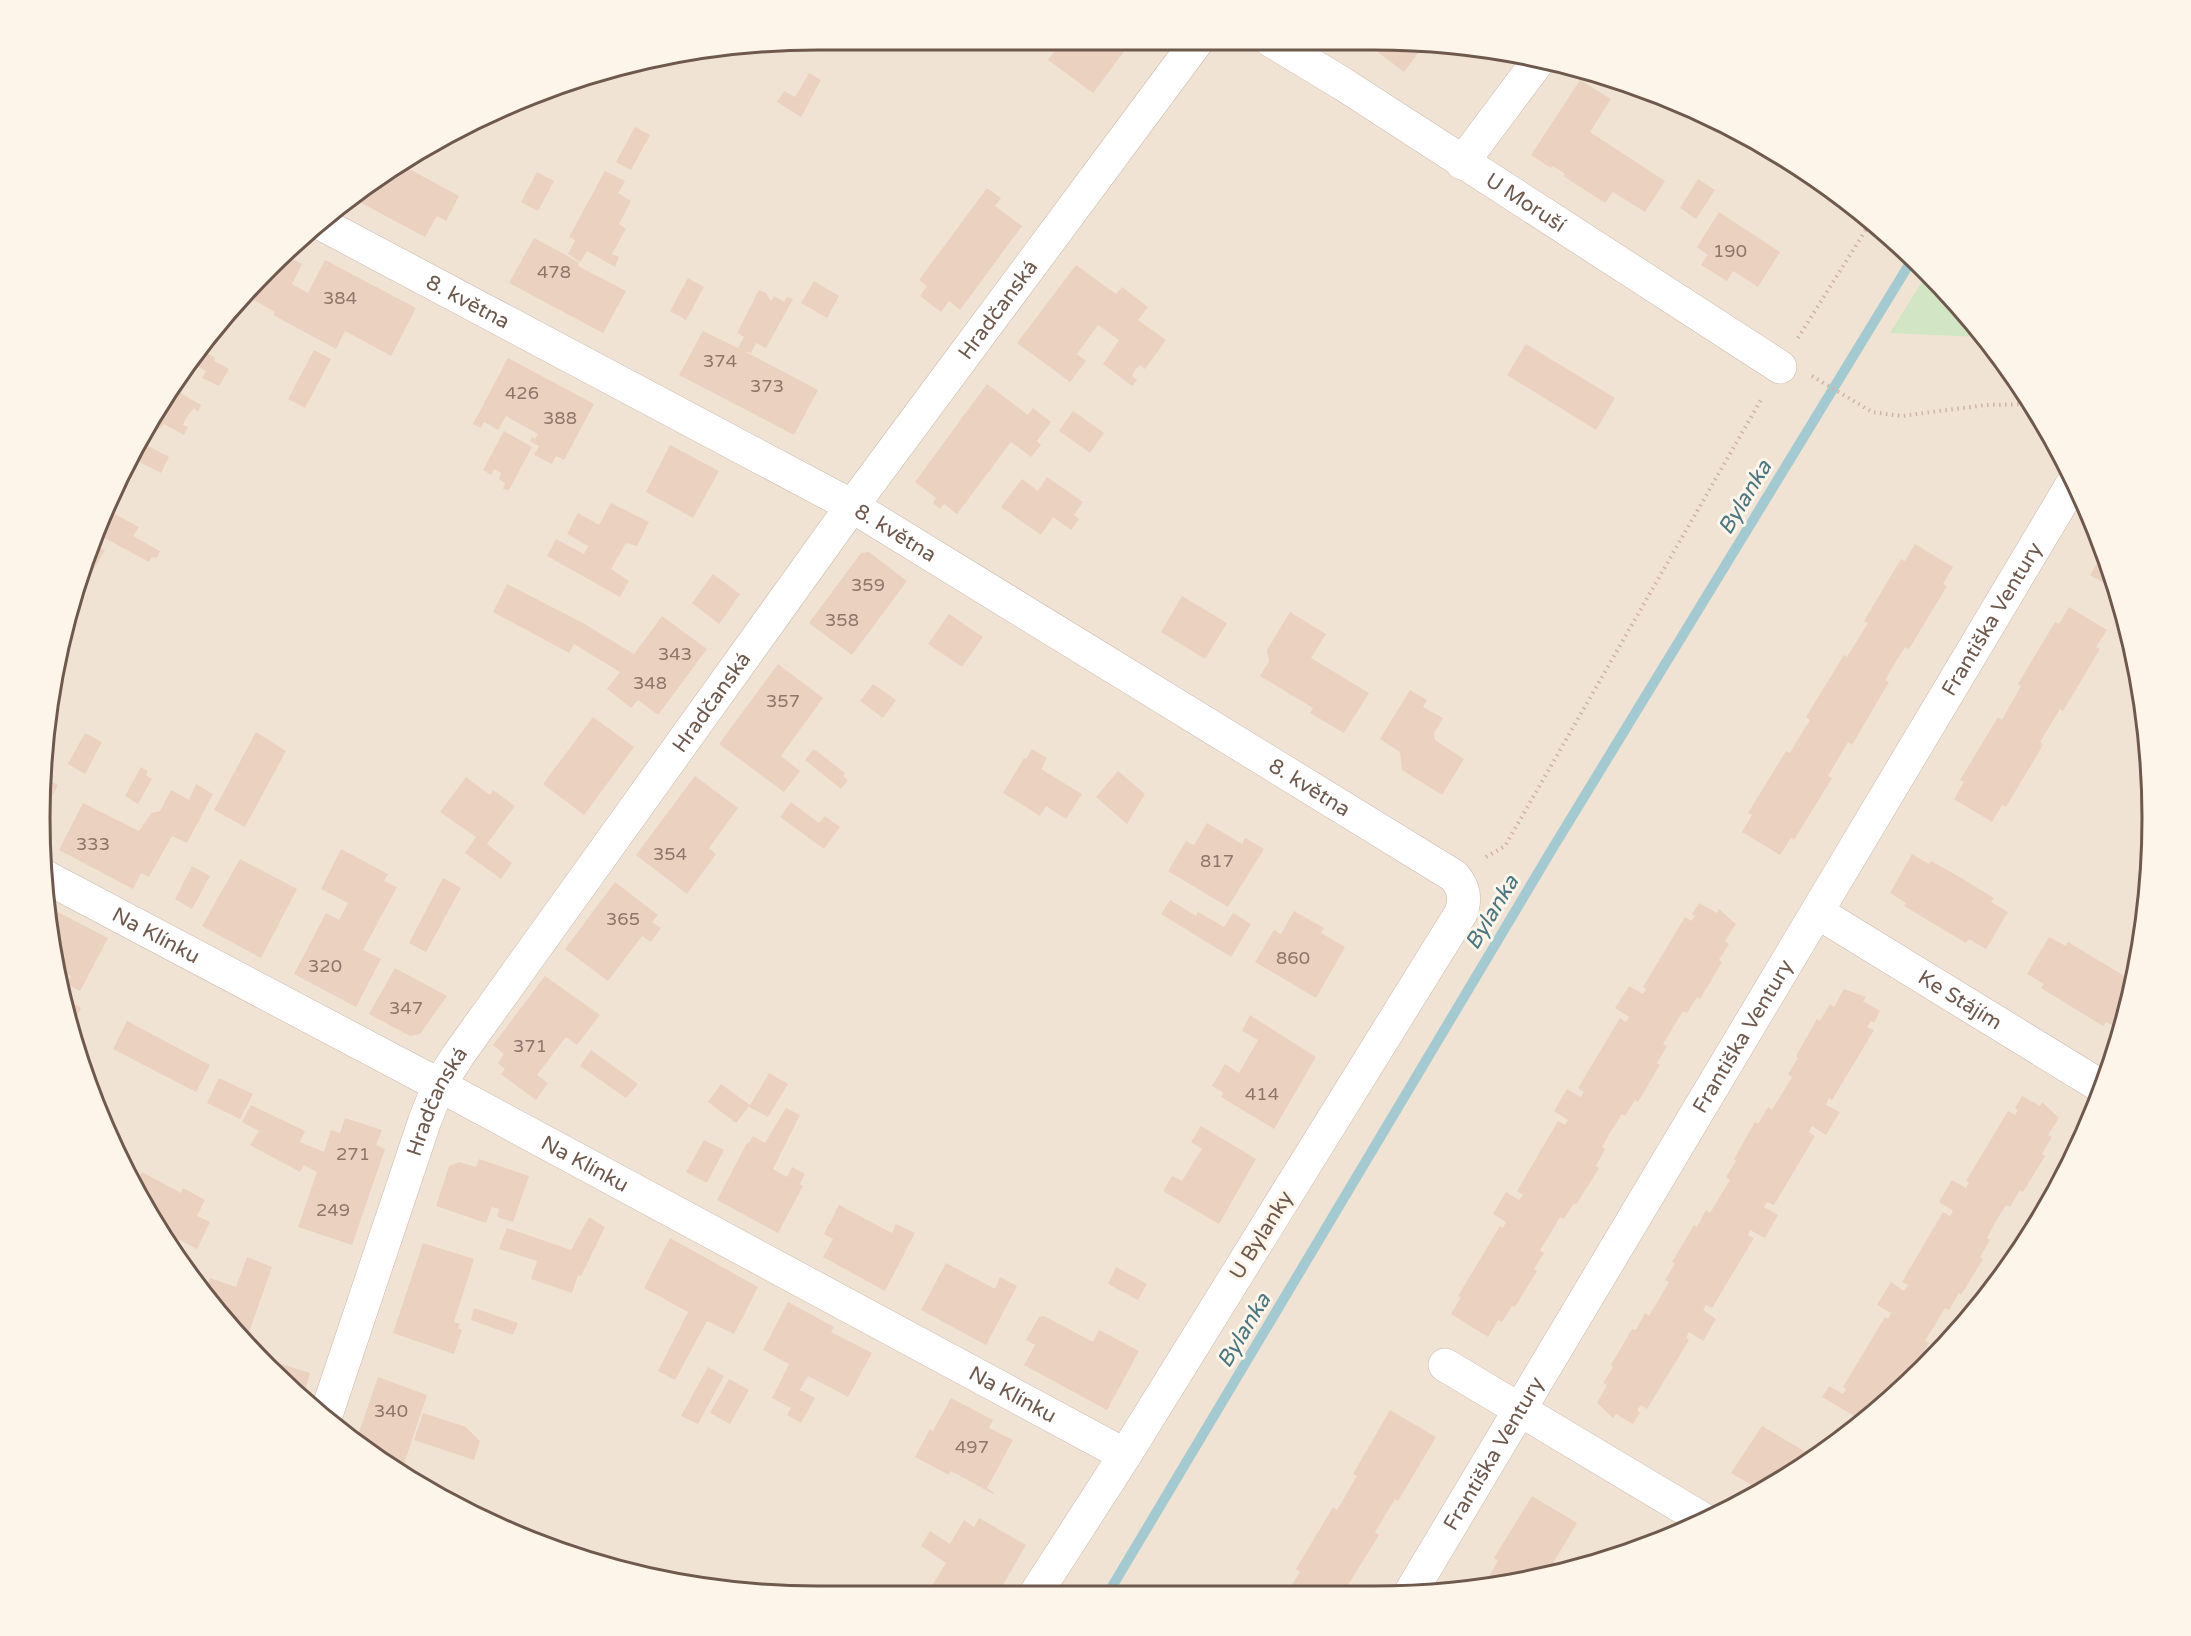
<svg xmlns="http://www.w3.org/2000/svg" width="2191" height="1636" font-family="'Varela Round',sans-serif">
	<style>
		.residential { fill: #f0e3d4 }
		.green { fill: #d2e5c5 }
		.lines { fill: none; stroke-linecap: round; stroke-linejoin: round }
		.stream { stroke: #a3cad1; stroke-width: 10 }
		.building { fill: #ebd1c0 }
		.minor-casing { stroke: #c9b9ac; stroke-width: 34 }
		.path { stroke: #d0b4a3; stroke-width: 4; stroke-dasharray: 1.5 4.5; stroke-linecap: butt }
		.minor { stroke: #fff; stroke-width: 33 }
		.labels { text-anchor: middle; stroke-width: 6; stroke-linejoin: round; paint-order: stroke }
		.number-label { font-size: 18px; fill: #8e776a }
		.street-label { font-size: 21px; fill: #6f594d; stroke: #fdf5ea }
		.water-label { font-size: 22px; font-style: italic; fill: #4a7780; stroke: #fdf5ea }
		.rim { fill: none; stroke: #6f594d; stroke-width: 3 }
	</style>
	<rect width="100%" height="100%" fill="#f9f1e5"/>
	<!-- residential -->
	<path class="residential" d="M818 39 1424 41 1575 66 1717 119 1806 170 1924 267 2021 385 2093 520 2137 666 2152 818 2137 970 2093 1116 2021 1251 1924 1369 1806 1466 1671 1538 1474 1590H717L568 1556 428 1492 304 1403 170 1251 80 1069 41 869 54 666 119 473 233 304 305 232 428 144 616 66Z"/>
	<!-- green -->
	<path class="green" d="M1928 272 1981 337 1890 333Z"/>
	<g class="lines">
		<!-- stream -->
		<path class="stream" d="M1110 1590 1551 851 1913 258"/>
	</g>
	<!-- building -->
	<path class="building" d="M1063 40 1074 44 1077 40H1120L1128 46 1093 93 1048 60Z
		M1362 40 1424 41H1427L1404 72Z
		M809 73 821 80 801 117 777 102 784 91 795 97Z
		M1580 80 1611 99 1590 132 1665 181 1645 212 1613 192 1605 203 1563 176 1565 174 1553 166 1551 168 1531 155Z
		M635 127 650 135 631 170 616 162Z
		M400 164 459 196 446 221 437 216 425 237 352 198Z
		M605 171 625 181 618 193 631 201 619 224 626 229 612 254 619 257 615 267 587 251 580 262 568 254 575 240 569 237Z
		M537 172 554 181 538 211 521 202Z
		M1698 179 1715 190 1696 219 1680 208Z
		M987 188 1001 198 995 206 1022 226 960 310 949 301 941 312 920 296 927 286 919 280Z
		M1719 212 1780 252 1758 287 1733 271 1727 281 1701 265 1708 255 1697 247Z
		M534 238 566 255 579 263 578 266 626 291 603 333 509 283Z
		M283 254 302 264 292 284 308 293 325 260 416 308 391 356 345 331 336 349 273 315 275 312 254 300 275 262Z
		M1076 265 1116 294 1122 287 1148 307 1138 320 1166 340 1145 369 1140 365 1135 370 1132 376 1137 380 1132 386 1103 364 1119 340 1098 325 1077 354 1086 361 1070 382 1017 343Z
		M688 278 704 287 686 320 670 311Z
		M814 281 839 296 827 318 801 303Z
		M759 290 766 293 771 301 774 296 784 302 787 297 793 299 766 348 756 343 751 353 744 351 818 390 794 435 679 375 703 331 738 348 744 337 737 333Z
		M1526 344 1615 398 1596 430 1507 375Z
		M202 350 215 358 214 361 229 369 219 386 202 378 206 371 193 364Z
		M314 350 331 359 305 408 288 399Z
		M508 358 594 404 564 460 556 456 552 464 534 455 539 446 530 441 532 437 535 439 538 434 506 416 498 430 484 422 481 428 473 424Z
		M987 384 1028 415 1033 408 1051 422 1037 441 1041 445 1031 457 1011 442 957 514 944 504 940 509 933 503 936 498 915 482Z
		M175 390 201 405 198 412 194 408 186 418 183 425 188 427 184 435 164 424 158 430 151 425Z
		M1073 411 1104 433 1090 453 1059 431Z
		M504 431 532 447 509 490 503 489 505 483 499 479 501 473 494 469 491 475 483 470Z
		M141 442 169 457 161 473 130 457Z
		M670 445 719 471 693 518 646 492Z
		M1047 477 1083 502 1074 515 1079 519 1071 530 1053 517 1041 535 1001 507 1022 479 1038 491Z
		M611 503 649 522 637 546 626 543 611 569 629 581 620 597 547 556 556 539 584 554 588 546 567 534 578 513 599 525Z
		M107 510 139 527 133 536 160 551 157 558 152 557 149 562 99 535Z
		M1915 544 1953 567 1943 584 1947 586 1909 649 1905 647 1895 663 1885 680 1889 682 1852 745 1848 742 1828 776 1832 778 1794 840 1791 838 1780 855 1742 832 1752 815 1748 813 1786 751 1790 753 1800 736 1810 720 1806 717 1844 655 1847 657 1868 623 1864 621 1901 559 1905 561Z
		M95 545 105 550 81 592V609L70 627 68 625Z
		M869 552 907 581 852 655 809 623 861 553Z
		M2102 555 2104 556 2114 589 2090 575Z
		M713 574 740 594 719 624 692 603Z
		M507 584 583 623 634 654 662 616 707 649 658 715 638 700 631 708 607 689 620 672 574 644 569 653 493 612Z
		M1182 596 1227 623 1205 659 1161 632Z
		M2069 607 2107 630 2096 647 2100 649 2063 711 2060 709 2040 742 2043 745 2006 807 2002 805 1992 822 1954 799 1964 782 1960 780 1998 717 2002 720 2021 686 2018 684 2055 622 2059 624Z
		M1290 612 1326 634 1311 658 1369 693 1344 733 1310 713 1313 708 1260 676 1269 661 1267 650Z
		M949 614 983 637 962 667 928 644Z
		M778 664 823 698 781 756 800 771 784 792 719 744Z
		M873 684 896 700 883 718 860 701Z
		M1410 690 1427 700 1423 707 1443 718 1434 733 1435 740 1464 759 1442 795 1402 770 1400 752 1380 739Z
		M593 717 634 747 584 815 543 784Z
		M256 732 286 751 245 827 214 810Z
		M85 733 102 742 85 774 68 764Z
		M814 749 845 773 843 776 848 780 841 789 805 760Z
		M1032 749 1047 758 1041 769 1082 794 1066 819 1046 806 1040 816 1003 793 1024 758 1026 759Z
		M141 767 148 771 146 775 152 779 138 804 125 796Z
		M1118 771 1145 794 1127 824 1096 797Z
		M695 776 738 808 709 848 716 854 687 894 636 855Z
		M466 777 490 795 493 790 515 806 487 844 512 863 501 879 465 853 476 837 440 812Z
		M47 779 58 785 45 810Z
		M196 784 213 794 187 843 172 836 149 877 141 873 133 889 59 850 83 803 139 831 151 813 160 811 171 790 189 800Z
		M791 802 819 823 825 816 840 827 824 849 780 817Z
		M1207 823 1242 844 1245 838 1264 849 1228 907 1168 871 1186 841 1194 845Z
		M341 849 388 874 384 881 397 887 363 950 381 959 356 1007 294 974 326 913 339 920 348 903 321 889Z
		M1912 854 1929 864 1931 861 1963 879 1994 898 1991 902 2008 912 1986 949 1969 939 1966 943 1904 906 1906 903 1890 893Z
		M240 859 297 889 261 958 202 926Z
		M192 866 210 876 192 909 175 899Z
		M443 878 461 888 426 952 409 943Z
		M615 882 658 915 652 922 661 928 651 942 642 936 608 981 565 949Z
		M1170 900 1196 916 1198 912 1224 927 1233 913 1251 924 1231 957 1161 914Z
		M1699 903 1717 913 1719 909 1736 924 1725 941 1729 944 1719 960 1722 962 1700 999 1697 997 1687 1013 1683 1011 1663 1044 1667 1046 1657 1063 1660 1065 1638 1102 1635 1100 1625 1116 1622 1114 1611 1131 1602 1147 1605 1149 1596 1166 1599 1168 1576 1205 1574 1203 1564 1219 1560 1217 1550 1234 1540 1250 1544 1253 1534 1269 1537 1271 1515 1307 1512 1306 1502 1322 1498 1320 1488 1337 1451 1314 1461 1297 1458 1296 1500 1226 1503 1228 1506 1222 1493 1214 1506 1192 1519 1200 1523 1195 1517 1191 1558 1121 1565 1125 1568 1120 1554 1111 1567 1089 1581 1097 1584 1092 1578 1088 1620 1018 1626 1022 1629 1017 1615 1008 1629 986 1643 994 1646 989 1643 987 1685 917 1691 921 1695 916 1692 914Z
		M48 907 108 938 80 991 67 984 71 976 61 970Z
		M1294 911 1324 928 1321 933 1345 947 1316 998 1255 962 1274 930 1281 934Z
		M2049 937 2066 946 2068 942 2131 980 2128 984 2132 986 2119 1029 2106 1022 2103 1026 2041 988 2044 984 2027 974Z
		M395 968 447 996 420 1034 410 1036 369 1014Z
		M545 976 600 1015 577 1045 566 1037 537 1075 548 1083 536 1100 501 1074 505 1069 498 1063 504 1054 493 1045Z
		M1844 989 1866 997 1863 1001 1880 1011 1874 1023 1871 1021 1867 1027 1874 1030 1832 1100 1829 1098 1826 1105 1840 1112 1826 1135 1812 1126 1809 1132 1815 1136 1774 1205 1767 1202 1764 1207 1778 1215 1765 1238 1750 1230 1748 1235 1754 1238 1712 1308 1706 1305 1703 1310 1716 1319 1703 1341 1689 1332 1686 1338 1689 1340 1647 1409 1641 1405 1637 1410 1640 1413 1633 1424 1616 1414 1613 1418 1597 1403 1607 1385 1603 1383 1613 1367 1611 1365 1632 1329 1636 1330 1645 1313 1649 1316 1669 1282 1665 1280 1675 1264 1672 1262 1694 1225 1697 1227 1706 1210 1710 1213 1730 1180 1726 1177 1736 1161 1734 1159 1755 1122 1758 1124 1768 1107 1772 1110 1792 1077 1788 1074 1798 1058 1796 1056 1817 1019 1820 1021 1830 1004 1834 1007Z
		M69 1001 81 1008 72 1025 67 1002Z
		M1250 1015 1316 1057 1274 1129 1221 1097 1224 1093 1212 1086 1225 1064 1239 1073 1258 1040 1242 1031Z
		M127 1021 210 1065 196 1092 113 1049Z
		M591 1050 638 1084 626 1098 580 1066Z
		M769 1073 788 1084 768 1117 749 1107Z
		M219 1078 253 1094 240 1119 207 1103Z
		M721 1084 750 1105 736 1123 708 1102Z
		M2022 1096 2040 1106 2042 1102 2059 1118 2048 1135 2052 1137 2042 1154 2045 1156 2023 1192 2020 1190 2010 1207 2006 1205 1996 1221 1987 1238 1990 1240 1980 1257 1983 1259 1961 1295 1959 1293 1949 1310 1945 1308 1925 1341 1929 1343 1919 1360 1922 1361 1911 1379 1861 1420 1822 1397 1829 1386 1843 1394 1846 1389 1843 1387 1885 1317 1888 1319 1891 1313 1877 1305 1891 1282 1904 1291 1908 1285 1902 1282 1943 1212 1950 1216 1953 1211 1939 1202 1952 1180 1966 1188 1969 1182 1966 1181 2008 1111 2015 1115 2018 1110 2015 1108Z
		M251 1105 305 1131 300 1142 324 1152 331 1130 340 1133 345 1118 382 1130 376 1145 385 1149 352 1245 298 1227 317 1172 304 1165 300 1172 250 1145 259 1131 242 1122Z
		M786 1108 800 1115 773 1169 787 1177 792 1167 805 1174 800 1184 803 1186 778 1233 717 1200 747 1143 748 1144 753 1136 765 1143Z
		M1201 1126 1256 1159 1219 1224 1163 1191 1172 1176 1182 1181 1202 1149 1191 1142Z
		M704 1140 724 1150 707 1183 686 1172Z
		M479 1159 529 1176 513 1222 497 1217 499 1209 492 1207 486 1223 436 1206 449 1166 459 1162 476 1167Z
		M142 1172 181 1193 183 1188 205 1200 197 1216 210 1222 197 1249 165 1232 163 1236 137 1184Z
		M839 1205 892 1233 896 1224 915 1233 885 1291 823 1257 833 1239 824 1234Z
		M589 1217 605 1227 581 1276 578 1275 572 1293 531 1279 537 1261 499 1249 507 1228 571 1250Z
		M670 1238 758 1287 734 1334 707 1321 675 1380 658 1371 688 1312 644 1288Z
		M423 1243 474 1259 454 1322 460 1324 458 1328 462 1330 454 1354 393 1333Z
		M247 1257 272 1267 247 1338 197 1282 207 1285 210 1278 236 1287Z
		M946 1263 995 1289 1000 1277 1017 1286 986 1345 921 1310Z
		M1116 1267 1147 1284 1138 1300 1108 1284Z
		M788 1302 834 1327 831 1332 872 1353 848 1397 808 1376 800 1390 815 1398 801 1423 787 1415 791 1408 772 1398 789 1364 763 1350Z
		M474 1308 518 1323 513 1335 471 1320Z
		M1044 1316 1093 1342 1099 1330 1139 1351 1107 1410 1024 1365 1035 1345 1026 1340 1039 1317Z
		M265 1359 310 1373 302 1401Z
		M708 1367 724 1376 698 1424 681 1416Z
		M378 1377 427 1395 401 1473 356 1441Z
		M729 1379 749 1390 730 1424 710 1413Z
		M951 1398 993 1420 989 1428 1013 1440 987 1488 994 1493 993 1494 951 1471 949 1475 915 1457 930 1429 933 1431Z
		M1390 1410 1436 1437 1398 1501 1395 1499 1375 1532 1379 1535 1345 1590H1292L1289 1589 1300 1572 1296 1569 1333 1507 1337 1510 1357 1476 1353 1474Z
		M423 1413 466 1427 480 1441 474 1460 414 1440Z
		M1762 1426 1816 1458 1806 1466 1763 1489 1756 1485 1755 1487 1731 1473Z
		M1532 1496 1577 1523 1549 1570 1482 1588 1498 1561 1494 1558Z
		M979 1518 1026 1545 1000 1590H929L946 1563 921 1546 930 1531 950 1544 964 1520 974 1527Z"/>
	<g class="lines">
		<!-- minor casing -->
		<g class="minor-casing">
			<g id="minor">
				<path id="s1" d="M1270 40 1343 84 1780 367"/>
				<path d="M1462 163 1539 60"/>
				<path id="s2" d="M318 222 852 506 1454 876C1464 888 1466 898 1461 913L1125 1455 1038 1590"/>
				<path id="s3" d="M42 875 439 1085 1125 1455"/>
				<path id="s4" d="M1817 912 2102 1087"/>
				<path d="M1445 1365 1704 1520"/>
				<path id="s5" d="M325 1418 425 1120 439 1085 459 1054 852 506 1198 40"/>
				<path id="s6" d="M1412 1590 2073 483"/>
			</g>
		</g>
		<!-- path -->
		<path class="path" d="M1798 338 1870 223
			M1812 376 1872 412 1901 416 1986 405 2031 404
			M1486 857 1505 846 1762 398"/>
		<!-- minor -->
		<use href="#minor" class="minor"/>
	</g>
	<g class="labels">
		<!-- number labels -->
		<g class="number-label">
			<text x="1730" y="257">190</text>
			<text x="554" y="278">478</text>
			<text x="340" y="304">384</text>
			<text x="720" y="367">374</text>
			<text x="767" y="392">373</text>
			<text x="522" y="399">426</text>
			<text x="560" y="424">388</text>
			<text x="868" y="591">359</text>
			<text x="842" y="626">358</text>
			<text x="675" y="660">343</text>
			<text x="650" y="689">348</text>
			<text x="783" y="707">357</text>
			<text x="93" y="850">333</text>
			<text x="670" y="860">354</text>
			<text x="1217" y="867">817</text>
			<text x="623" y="925">365</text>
			<text x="1293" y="964">860</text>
			<text x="325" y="972">320</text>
			<text x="406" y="1014">347</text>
			<text x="530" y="1052">371</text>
			<text x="1262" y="1100">414</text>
			<text x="353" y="1160">271</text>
			<text x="333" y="1216">249</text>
			<text x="391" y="1417">340</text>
			<text x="972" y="1453">497</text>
		</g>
		<!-- street labels -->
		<g class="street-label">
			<text dy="7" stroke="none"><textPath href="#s1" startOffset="303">U Moruší</textPath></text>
			<text dy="7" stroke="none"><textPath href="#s2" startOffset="170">8. května</textPath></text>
			<text dy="7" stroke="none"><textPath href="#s5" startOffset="1308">Hradčanská</textPath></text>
			<text dy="7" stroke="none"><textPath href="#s2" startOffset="656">8. května</textPath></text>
			<text dy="7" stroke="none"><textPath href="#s6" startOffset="1131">Františka Ventury</textPath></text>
			<text dy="7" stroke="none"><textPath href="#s5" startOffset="822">Hradčanská</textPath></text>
			<text dy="7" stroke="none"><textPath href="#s2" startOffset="1142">8. května</textPath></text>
			<text dy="7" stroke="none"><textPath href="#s3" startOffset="129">Na Klínku</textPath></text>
			<text dy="7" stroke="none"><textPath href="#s4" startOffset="168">Ke Stájím</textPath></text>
			<text dy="7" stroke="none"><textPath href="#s6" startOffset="645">Františka Ventury</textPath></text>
			<text dy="7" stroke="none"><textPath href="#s5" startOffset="336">Hradčanská</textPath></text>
			<text dy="7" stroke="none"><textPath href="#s3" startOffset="615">Na Klínku</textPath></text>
			<text transform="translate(1261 1235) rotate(-58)" y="7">U Bylanky</text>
			<text dy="7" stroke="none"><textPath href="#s3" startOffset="1101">Na Klínku</textPath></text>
			<text dy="7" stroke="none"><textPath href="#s6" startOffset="159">Františka Ventury</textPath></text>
		</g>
		<!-- water labels -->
		<g class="water-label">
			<text transform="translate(1744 497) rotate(-59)" y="8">Bylanka</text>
			<text transform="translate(1491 912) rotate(-59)" y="8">Bylanka</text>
			<text transform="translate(1243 1330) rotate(-59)" y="8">Bylanka</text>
		</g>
	</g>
	<!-- crop -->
	<path d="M0 0H2191V1636H0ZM818 50H1374A768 768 0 0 1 2142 818V818A768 768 0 0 1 1374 1586H818A768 768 0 0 1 50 818V818A768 768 0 0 1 818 50Z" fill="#fdf5ea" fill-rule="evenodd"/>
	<path class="rim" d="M818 50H1374A768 768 0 0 1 2142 818V818A768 768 0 0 1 1374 1586H818A768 768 0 0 1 50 818V818A768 768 0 0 1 818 50Z"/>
</svg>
